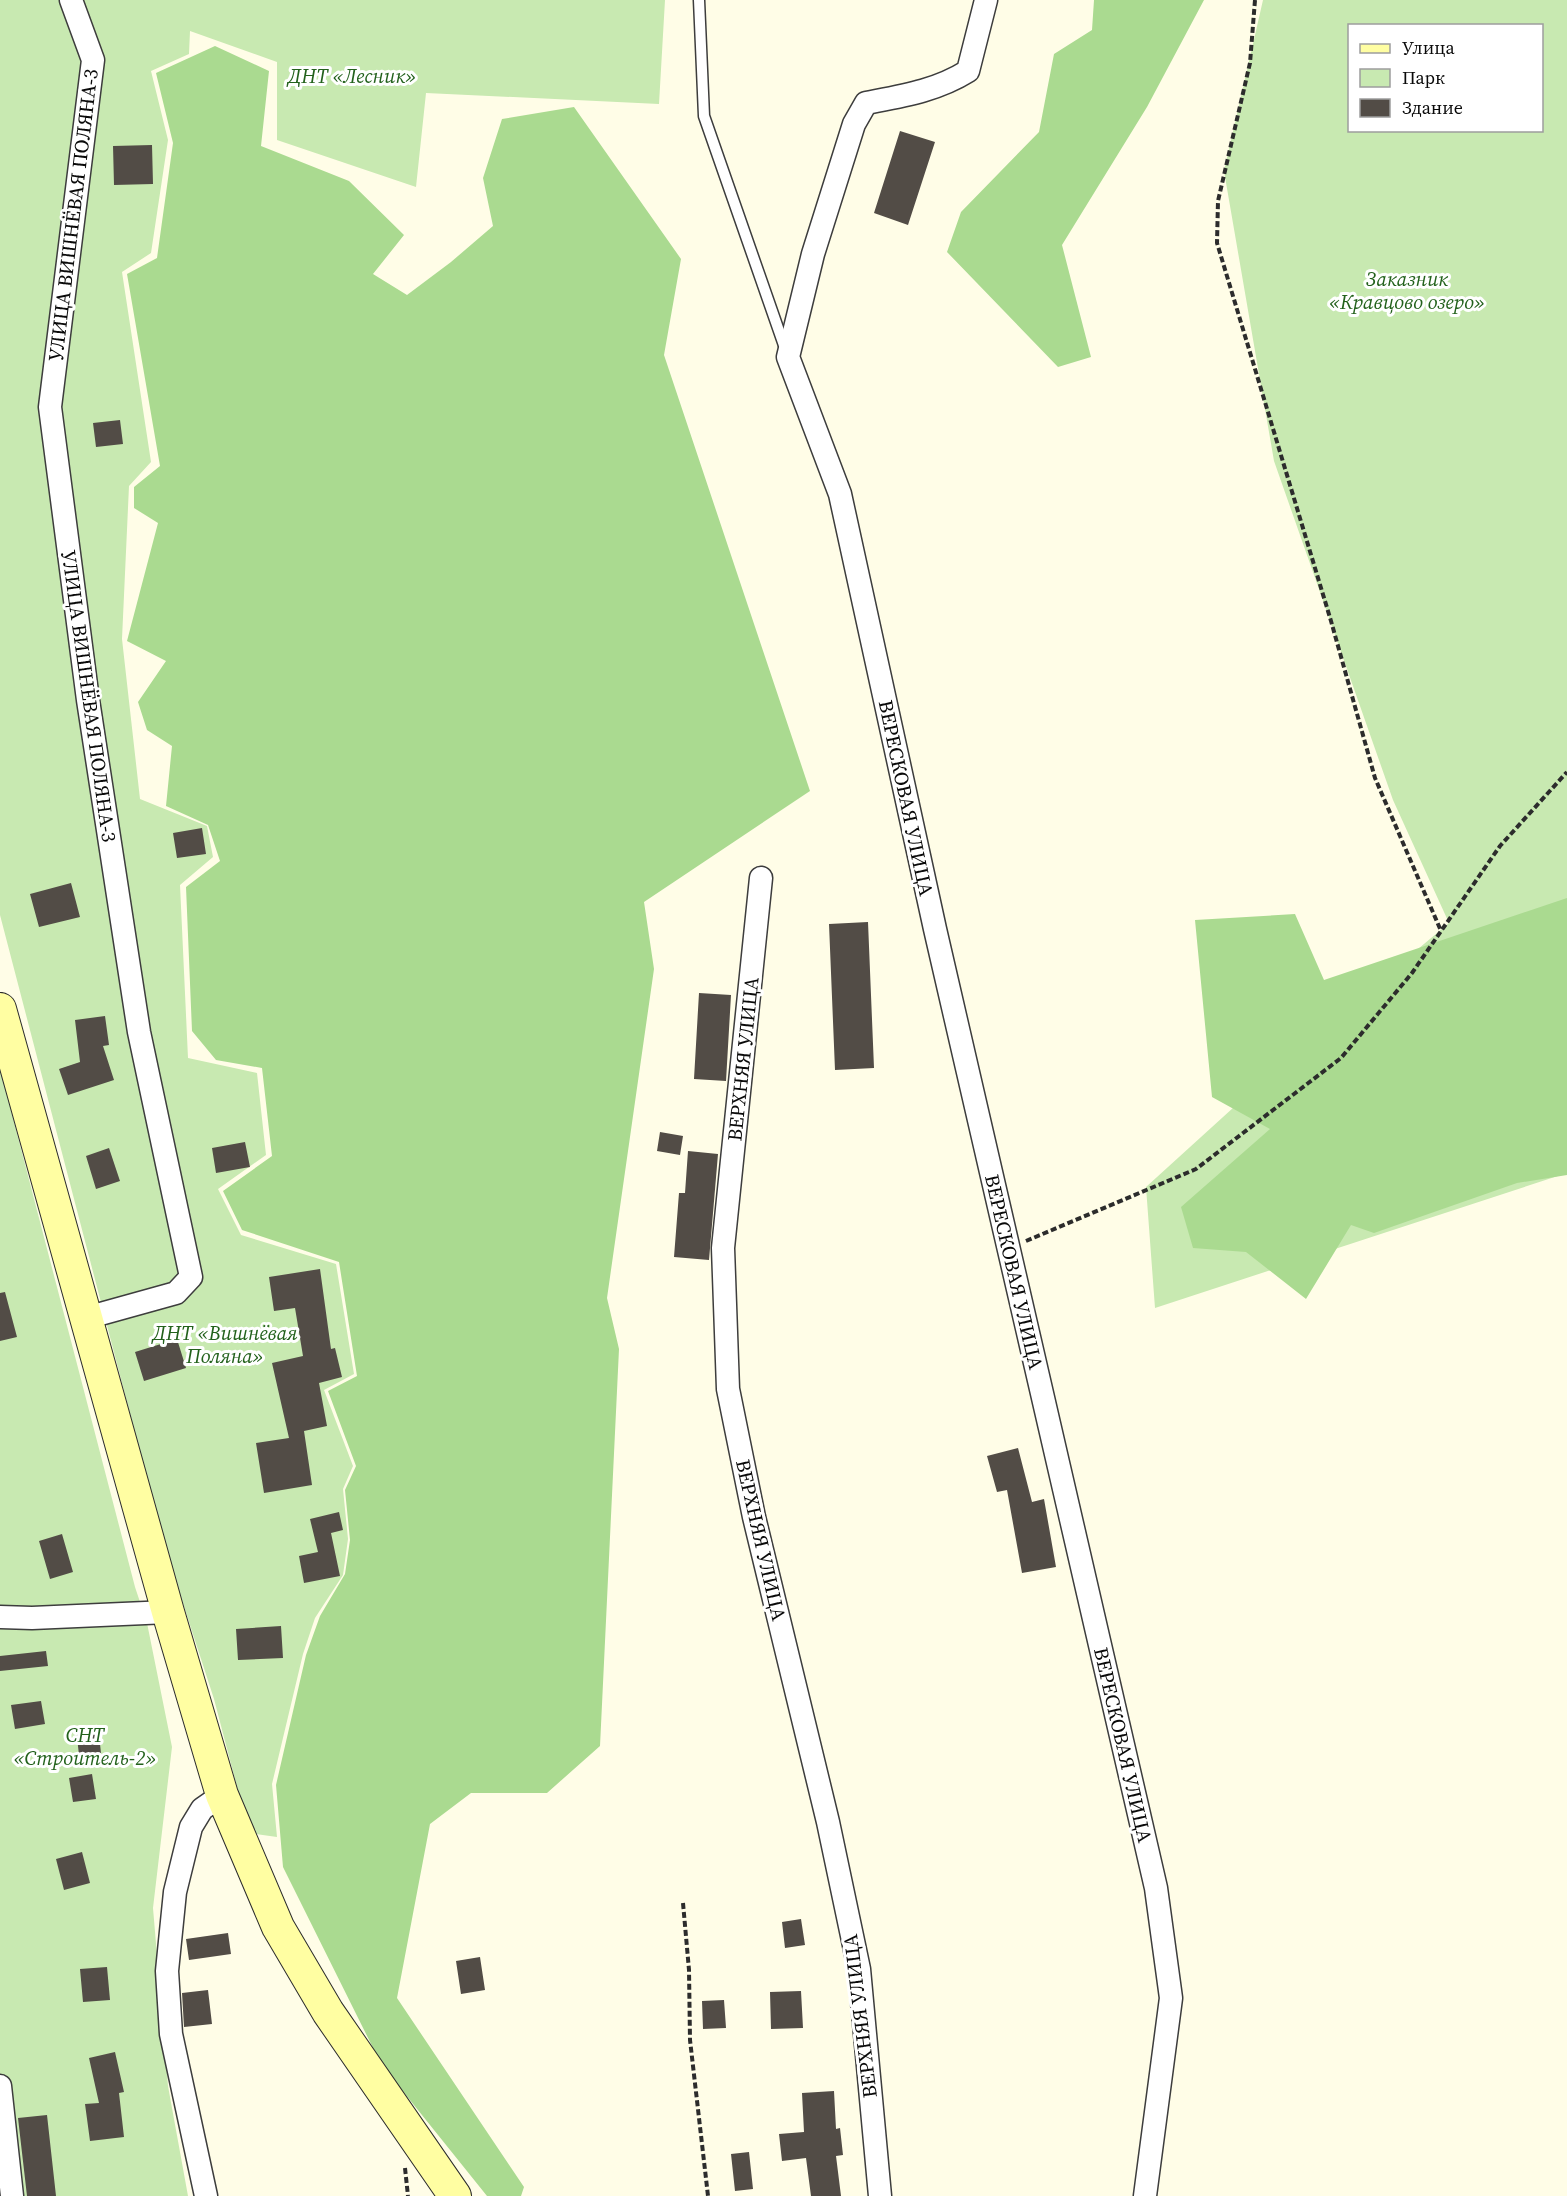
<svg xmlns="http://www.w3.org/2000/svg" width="1567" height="2196" font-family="'Source Serif 4',serif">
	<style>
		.green { fill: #c8e9b1; fill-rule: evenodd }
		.forest { fill: #aada90 }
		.building { fill: #524c46 }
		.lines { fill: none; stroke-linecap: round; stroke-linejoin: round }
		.service-casing { stroke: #3d3d3d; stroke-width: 13 }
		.minor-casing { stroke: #3d3d3d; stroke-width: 25 }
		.secondary-casing { stroke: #2c2c2c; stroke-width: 34 }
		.path { stroke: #2c2c2c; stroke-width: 4; stroke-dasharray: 6 3; stroke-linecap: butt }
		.service { stroke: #fff; stroke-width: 10 }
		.minor { stroke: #fff; stroke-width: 22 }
		.secondary { stroke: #fffea2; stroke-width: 32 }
		.labels { text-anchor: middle; stroke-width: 6; stroke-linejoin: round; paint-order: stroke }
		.park-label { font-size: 20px; font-style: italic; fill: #22611b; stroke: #fff }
		.street-label { font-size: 20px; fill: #0a0a0a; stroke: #fff }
	</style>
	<rect width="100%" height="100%" fill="#fffde7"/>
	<!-- green -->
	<path class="green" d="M0 0H665L659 104 426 93 416 187 277 140V62L190 31 189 54 151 71 168 140 151 253 122 272 151 462 129 486 122 639 140 799 207 826 213 857 180 885 188 1058 257 1073 266 1155 218 1189 241 1235 336 1264 354 1374 324 1390 353 1466 343 1489 348 1539 343 1575 315 1618 303 1654 272 1784 277 1837 249 1833 214 1699 165 1548 0 915Z
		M1263 0H1567V1173L1155 1308 1146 1187 1288 1058 1449 923 1393 800 1274 461 1224 171ZM1350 26H1542V130H1350Z
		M0 1068 135 1587 147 1623 172 1747 153 1908 168 2086 188 2196H0Z"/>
	<!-- forest -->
	<path class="forest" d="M1094 0H1204L1147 107 1062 245 1091 357 1058 367 947 252 961 212 1039 132 1054 54 1092 30Z
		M215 46 269 71 261 146 349 181 404 235 373 274 407 295 451 262 493 226 483 178 502 119 574 107 681 259 664 355 810 791 644 902 654 969 607 1298 619 1349 600 1746 547 1793H471L430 1824 397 1998 524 2187 521 2196H487L381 2064 283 1867 276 1785 306 1655 320 1616 345 1574 350 1540 345 1490 356 1466 328 1391 357 1376 339 1262 242 1230 223 1191 272 1156 262 1068 216 1060 192 1031 186 887 220 861 208 825 166 806 172 746 147 730 138 702 166 661 127 641 158 523 134 508V487L160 466 127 274 157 258 173 143 156 73Z
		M1567 898V1175L1517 1183 1374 1233 1351 1225 1306 1299 1246 1252 1193 1248 1181 1207 1270 1129 1212 1097 1195 920 1295 914 1324 980Z"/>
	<!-- building -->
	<path class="building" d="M900 131 935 142 908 225 874 213Z
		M152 145 153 184 114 185 113 146Z
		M120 420 123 444 96 447 93 423Z
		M202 828 206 854 177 858 173 833Z
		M71 883 80 917 39 927 30 894Z
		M868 922 874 1068 835 1070 829 924Z
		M699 993 731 995 726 1081 694 1079Z
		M105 1016 109 1045 103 1046 114 1080 68 1095 59 1069 80 1062 75 1020Z
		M660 1132 683 1136 680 1155 657 1151Z
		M245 1142 250 1167 216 1173 212 1148Z
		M109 1148 120 1181 96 1189 86 1156Z
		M688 1151 718 1154 709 1260 674 1257 679 1193H685Z
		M320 1269 331 1349 335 1348 342 1377 319 1383 327 1426 304 1431 312 1485 264 1493 256 1443 289 1438 272 1363 303 1356 295 1308 274 1311 269 1277Z
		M5 1292 17 1337 0 1341V1293Z
		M177 1339 186 1368 144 1381 135 1352Z
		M1018 1448 1032 1502 1044 1499 1056 1567 1022 1573 1007 1490 997 1492 987 1456Z
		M339 1512 343 1530 331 1533 340 1576 304 1583 299 1556 318 1552 310 1519Z
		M62 1534 73 1572 50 1579 39 1541Z
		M281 1626 283 1658 238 1660 236 1629Z
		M46 1651 48 1666 0 1671V1656Z
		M41 1701 45 1724 15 1729 11 1705Z
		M98 1726 101 1753 79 1755 76 1728Z
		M92 1774 96 1799 73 1802 69 1778Z
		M82 1852 90 1883 64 1890 56 1859Z
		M801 1919 805 1945 785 1948 782 1922Z
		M228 1933 231 1954 189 1960 186 1939Z
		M480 1957 485 1990 461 1994 456 1961Z
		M107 1967 110 2000 83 2002 80 1969Z
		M208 1990 212 2024 184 2027 182 1993Z
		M801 1991 803 2028 771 2029 770 1992Z
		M724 2000 726 2028 703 2029 702 2001Z
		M115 2052 124 2092 119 2093 124 2137 90 2141 85 2104 99 2103 89 2058Z
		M834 2091 836 2129 840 2128 843 2155 836 2156 841 2196H811L806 2158 782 2161 779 2134 804 2132 802 2093Z
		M47 2115 56 2196H27L18 2118Z
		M749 2152 753 2189 735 2191 731 2154Z"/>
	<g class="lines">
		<!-- service casing -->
		<g class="service-casing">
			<path id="service" d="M699 0 704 116 786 351"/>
		</g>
		<!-- minor casing -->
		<g class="minor-casing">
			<path id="minor" d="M71 0 93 60 50 407 88 700 139 1032 191 1277 176 1293 86 1318
				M986 0 968 71C936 91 902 96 866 103L854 124 813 254 788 357 840 494 935 929 1156 1888 1171 1998 1145 2196
				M761 878 723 1248 728 1389 754 1517 828 1822 859 1969 880 2196
				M0 1617 32 1618 168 1612
				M0 2086 12 2196
				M206 2196 171 2034 167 1971 175 1892 191 1827 202 1809 222 1795"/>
		</g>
		<!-- secondary casing -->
		<g class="secondary-casing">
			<path id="secondary" d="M0 1009 168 1612 222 1795 278 1927 328 2012 455 2196"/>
		</g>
		<!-- path -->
		<path class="path" d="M1255 0 1250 63 1218 201 1217 243 1331 621 1375 778 1441 931
			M1026 1241 1196 1169 1341 1058 1412 973 1500 846 1567 772
			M683 1903 689 1970 690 2040 708 2196
			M405 2168 408 2196"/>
		<!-- service -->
		<use href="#service" class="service"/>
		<!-- minor -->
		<use href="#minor" class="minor"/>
		<!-- secondary -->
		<use href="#secondary" class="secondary"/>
	</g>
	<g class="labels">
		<!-- park labels -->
		<g class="park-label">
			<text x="352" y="83">ДНТ «Лесник»</text>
			<text x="1407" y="286">Заказник<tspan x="1407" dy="23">«Кравцово озеро»</tspan></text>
			<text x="225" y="1340">ДНТ «Вишнёвая<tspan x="225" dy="23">Поляна»</tspan></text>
			<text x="85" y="1742">СНТ<tspan x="85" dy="23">«Строитель-2»</tspan></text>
		</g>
		<!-- street labels -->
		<g class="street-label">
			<text transform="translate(73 215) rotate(-83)" y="7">УЛИЦА ВИШНЁВАЯ ПОЛЯНА-3</text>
			<text transform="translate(89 696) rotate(82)" y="7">УЛИЦА ВИШНЁВАЯ ПОЛЯНА-3</text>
			<text transform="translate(906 798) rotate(78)" y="7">ВЕРЕСКОВАЯ УЛИЦА</text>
			<text transform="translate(743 1059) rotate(-84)" y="7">ВЕРХНЯЯ УЛИЦА</text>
			<text transform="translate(1014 1272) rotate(77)" y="7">ВЕРЕСКОВАЯ УЛИЦА</text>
			<text transform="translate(761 1540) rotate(77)" y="7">ВЕРХНЯЯ УЛИЦА</text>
			<text transform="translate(1123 1745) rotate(77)" y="7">ВЕРЕСКОВАЯ УЛИЦА</text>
			<text transform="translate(860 2016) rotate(-97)" y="7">ВЕРХНЯЯ УЛИЦА</text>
		</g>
	</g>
	<!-- legend -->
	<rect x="1348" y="24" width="195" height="108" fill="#ffffff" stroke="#9d9d9d" stroke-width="1.5"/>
	<rect x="1360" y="44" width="30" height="9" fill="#fffea2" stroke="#9d9d9d" stroke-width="1.5"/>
	<text x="1402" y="54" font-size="18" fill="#0a0a0a">Улица</text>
	<rect x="1360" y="69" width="30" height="18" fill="#c8e9b1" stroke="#9d9d9d" stroke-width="1.5"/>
	<text x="1402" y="84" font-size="18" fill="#0a0a0a">Парк</text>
	<rect x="1360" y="99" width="30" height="18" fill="#524c46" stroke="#9d9d9d" stroke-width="1.5"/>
	<text x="1402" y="114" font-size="18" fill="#0a0a0a">Здание</text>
</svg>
